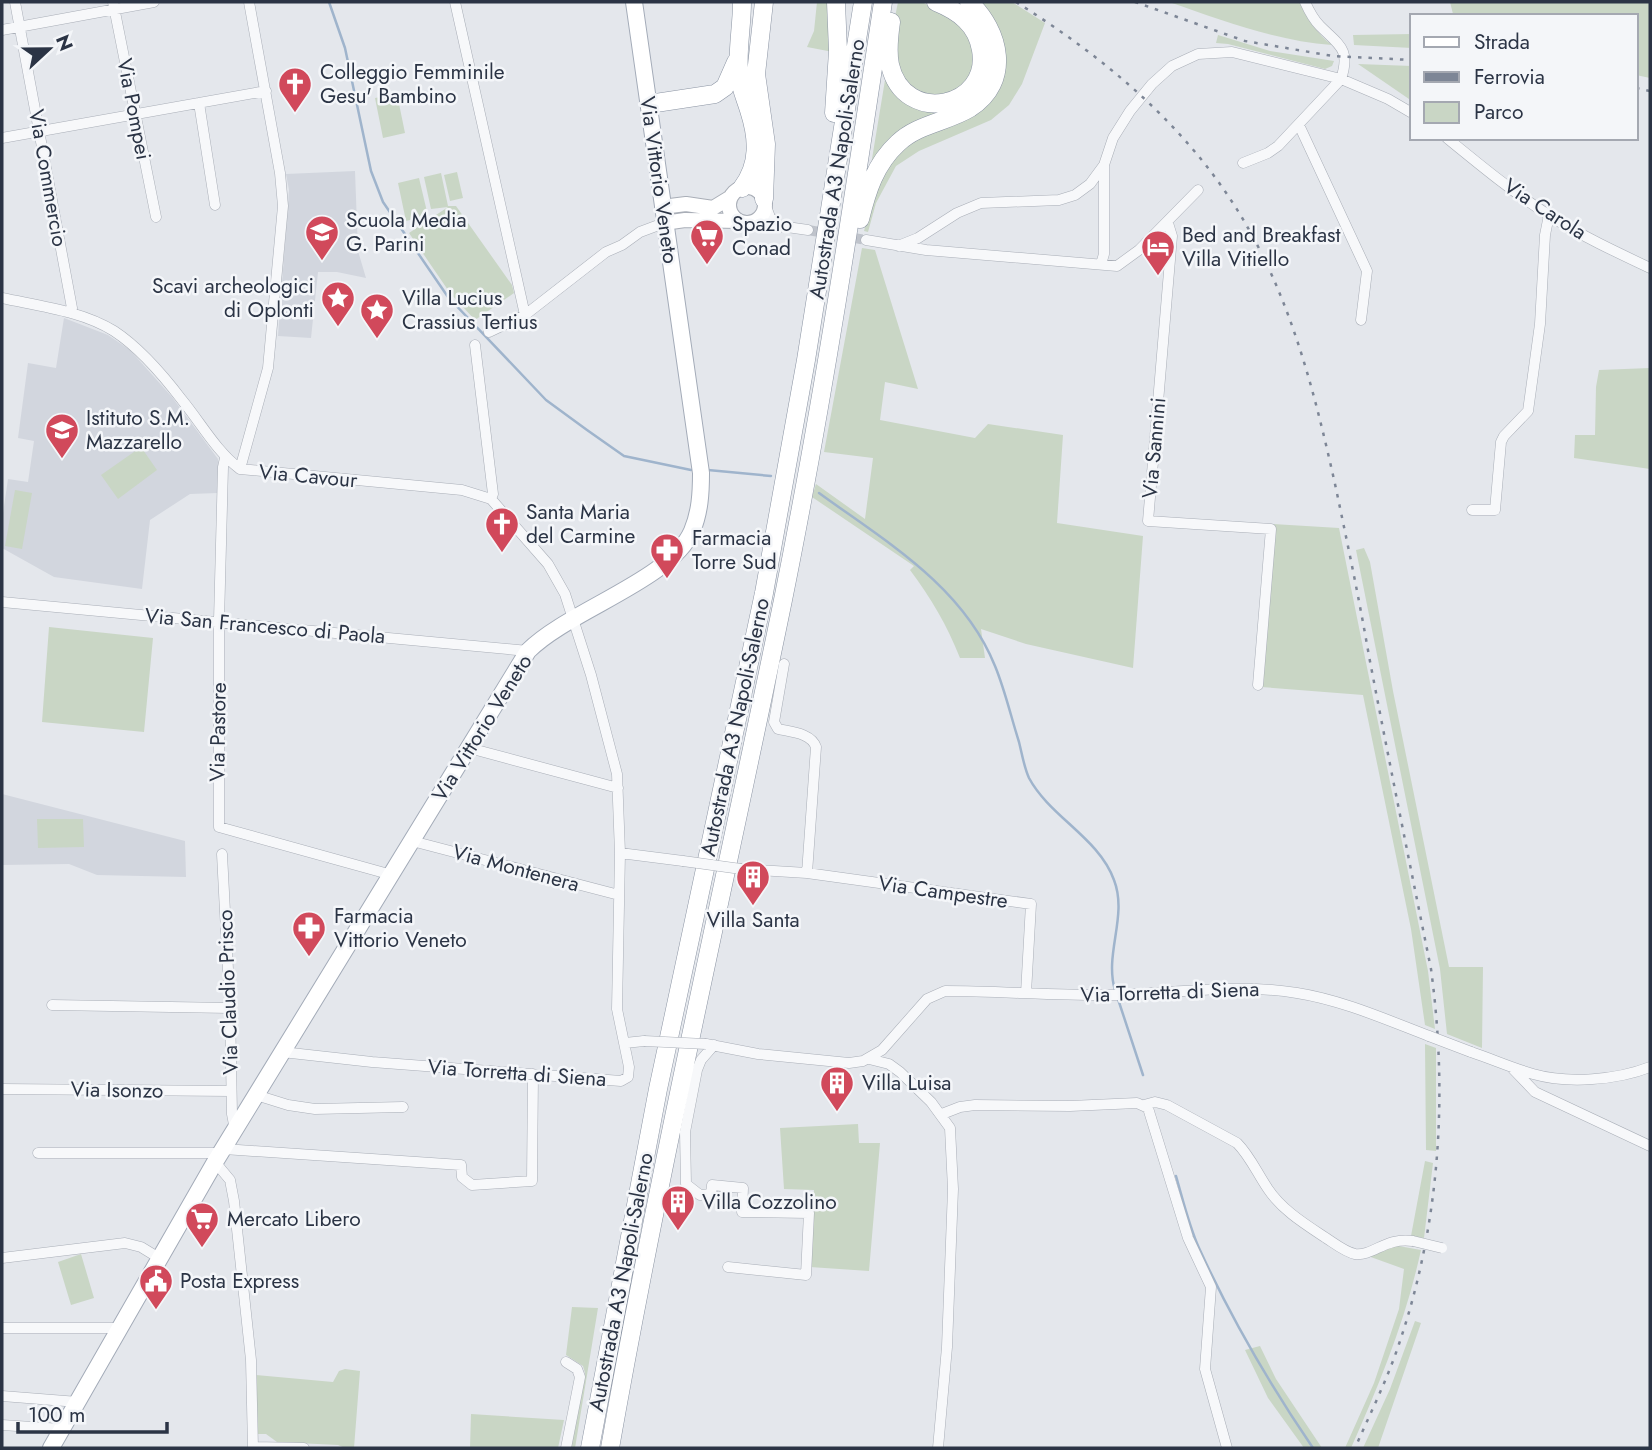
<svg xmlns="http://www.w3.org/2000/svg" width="1652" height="1450" font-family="Jost,sans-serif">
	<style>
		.built { fill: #d2d6de }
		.green { fill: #c9d6c5 }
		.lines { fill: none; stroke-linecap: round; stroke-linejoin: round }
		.stream { stroke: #9fb4cc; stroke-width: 2.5 }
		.street-tunnel { stroke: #bfc3cb; stroke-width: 10; stroke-dasharray: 10 5; stroke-linecap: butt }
		.street-casing { stroke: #a9aeb7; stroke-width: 11 }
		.secondary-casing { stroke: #a9aeb7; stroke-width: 16 }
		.primary-casing { stroke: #a3abb8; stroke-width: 18 }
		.highway-casing { stroke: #8b94a3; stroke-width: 19 }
		.street { stroke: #f7f8fa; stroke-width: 10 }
		.secondary { stroke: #fff; stroke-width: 14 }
		.primary { stroke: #fff; stroke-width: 16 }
		.highway { stroke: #fff; stroke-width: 18 }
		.rail { stroke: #7d8696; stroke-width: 2.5; stroke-dasharray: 3.5 7; stroke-linecap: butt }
		.street-bridge-casing { stroke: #a9aeb7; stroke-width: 11; stroke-linecap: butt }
		.street-bridge { stroke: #f7f8fa; stroke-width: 10 }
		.labels { text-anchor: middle; stroke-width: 5; stroke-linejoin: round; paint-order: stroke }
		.poi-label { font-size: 21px; fill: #2b3445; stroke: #f4f6f9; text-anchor: start }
		.street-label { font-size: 21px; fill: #2b3445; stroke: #f4f6f9 }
	</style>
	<rect width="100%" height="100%" fill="#e4e7ec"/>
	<!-- built -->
	<path class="built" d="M355 171 358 251 366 278 337 272H318L311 338 278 336 289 190 286 174Z
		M64 318 108 335 130 350 172 397 218 459V493L190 494 150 520 142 589 54 577 2 548V520L8 479 28 482 34 441 18 438 28 363 56 368Z
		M2 794 185 841 186 877 97 875 69 864 2 865Z"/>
	<!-- green -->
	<path class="green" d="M817 2H830L833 52 807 47 814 31Z
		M898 2H922L964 24 978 57 962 89 938 99 915 92 898 70 895 17Z
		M948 2C980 2 983 47 990 71L870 171 886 74 939 109 987 61Z
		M977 2H1012L1045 23 1022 84 1009 105 991 120 919 151 896 166 876 203 868 232 864 231 880 175 906 143 982 105Z
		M1169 2H1300C1308 18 1317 34 1332 45 1276 41 1221 20 1169 2Z
		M1450 2H1650V78L1636 75V16H1451L1453 14Z
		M1412 34V48L1354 45 1353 35Z
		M1218 35 1270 51 1334 61 1332 66 1325 69 1228 44 1216 43Z
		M1358 64 1412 66V98L1409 99Z
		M397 94 405 133 383 138 375 98Z
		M457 172 463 198 450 201 444 175Z
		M441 173 448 206H456L512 285 514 293 475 320 450 293 409 233 448 207 431 209 424 177Z
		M419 178 428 216 406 221 398 183Z
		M862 248 875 250 918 389 885 382 880 420 975 438 988 424 1063 435 1057 523 1143 536 1133 668 1026 644 981 629 985 658H960C947 625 931 598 910 570L914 566 812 497 816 484 865 519 873 458 824 452Z
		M1650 368V469L1574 458 1575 435H1595L1596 387 1599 370Z
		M141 447 157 470 118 499 101 475Z
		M15 490 32 493 22 549 5 546Z
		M1273 524 1339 528 1428 971 1435 1029 1425 1025 1411 929 1363 695 1261 687Z
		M1364 548 1370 562 1393 691 1449 967H1483L1482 1048 1447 1034 1440 969 1356 550Z
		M49 627 153 638 144 732 42 722Z
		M37 819H83L84 847 38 848Z
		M1425 1044 1436 1048V1151L1426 1150Z
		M858 1124 859 1143H880L869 1271 810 1267 814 1190 784 1189 780 1128Z
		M1425 1161 1433 1163 1424 1238 1411 1236Z
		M1393 1245 1421 1250C1406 1319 1380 1383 1351 1448H1345L1374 1383 1399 1309 1404 1269 1368 1256Z
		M81 1254 94 1298 71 1305 58 1262Z
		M572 1307 598 1308 575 1448H570L585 1373 583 1366 566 1355Z
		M1415 1321 1421 1323 1378 1448H1363L1390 1389Z
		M1260 1346 1276 1379 1322 1448H1304L1268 1398 1245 1350Z
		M345 1369 360 1371 354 1448H345L338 1445 277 1442 266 1434H256V1375L333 1382 339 1371Z
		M471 1414 564 1420 558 1448H470Z"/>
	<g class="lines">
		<!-- stream -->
		<path class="stream" d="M329 2 345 48 371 171 383 202 448 297 546 400 587 430 624 456 691 470
			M708 470 771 476
			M819 493C885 541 963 586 995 666 1005 690 1011 717 1019 742 1022 754 1024 767 1029 778 1050 817 1099 838 1114 880 1128 916 1104 954 1115 990
			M1118 999 1143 1075
			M1176 1176C1183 1200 1189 1226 1199 1248 1231 1318 1270 1385 1313 1448"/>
		<!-- street-tunnel -->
		<path class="street-tunnel" d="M808 230 866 240"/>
		<!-- street casing -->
		<g class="street-casing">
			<path id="street" d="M15 2 72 308 71 313
				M113 2 156 217
				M455 2 525 315
				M2 30 154 2
				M199 103 215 205
				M1299 125 1367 271 1361 320
				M2 138 266 91
				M1447 138C1480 165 1514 193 1550 216 1582 236 1616 252 1650 268
				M1243 163 1268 153 1278 146 1341 79C1351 49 1339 45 1320 26 1313 19 1309 11 1305 2
				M765 204 770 217 780 227
				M752 222 808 230
				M1168 223 1172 236 1148 521 1271 529 1258 685
				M866 240 926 250 1117 266 1139 250 1198 190
				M898 246 918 238 957 213 981 203 1059 200 1075 195 1090 184 1104 165 1113 138 1130 111 1152 84 1172 66 1198 54 1232 52 1341 79 1388 99 1412 113
				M1101 264 1104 254V165
				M2 298C39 306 82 311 114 331 140 348 163 375 182 400 201 423 216 451 240 469L462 490 491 499 548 564 565 594 591 675 617 774 620 853 617 1009 629 1067 628 1077 621 1081 372 1062 282 1052
				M489 332 525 315 606 252 622 245 640 232 664 223
				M475 345 493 494 491 499
				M225 458 223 467 219 621V827L392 875
				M240 469 268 368 283 206 280 173 249 2
				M1472 510H1495L1501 442 1504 436 1528 411 1540 324 1545 235 1549 215
				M2 602 528 651
				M784 664 774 722 778 729C791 732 811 733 816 747L807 873
				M469 748 618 788
				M412 841 619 895
				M620 853 683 861
				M222 854 230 1008 232 1114 235 1130
				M741 869 807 873 1031 904 1026 993
				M52 1005 230 1008
				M625 1043 644 1041
				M706 1044 758 1054 849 1063 863 1061 882 1050 927 999 945 991C1002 991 1059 996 1116 995 1177 993 1237 983 1297 993 1342 1000 1387 1020 1429 1036
				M714 1045 701 1060 697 1070 685 1132 686 1184 700 1195 711 1194 712 1185 743 1188 742 1212 809 1213 806 1275 728 1267
				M1471 1052C1492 1059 1512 1068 1533 1074 1568 1084 1617 1080 1650 1067
				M869 1059 889 1064 900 1072 931 1102 950 1128 953 1189 947 1347 938 1448
				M1513 1069 1535 1092 1650 1146
				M2 1089 231 1091
				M256 1095 288 1105 315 1109 403 1107
				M1144 1105 1155 1102 1167 1105 1237 1143C1250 1156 1257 1173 1268 1189 1282 1210 1305 1224 1326 1238 1334 1243 1345 1252 1355 1254 1374 1256 1385 1237 1413 1241
				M942 1114 960 1107 975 1105 1070 1106 1137 1103 1148 1108 1188 1238 1211 1287 1205 1369 1227 1448
				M224 1149 461 1165 462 1177 472 1185 532 1181 533 1074
				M38 1153H221
				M215 1162 230 1180 234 1201 251 1360 253 1448
				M2 1258 125 1243 141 1247 159 1258
				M2 1328H119
				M566 1362 577 1369 580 1377 566 1448
				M2 1396 78 1402
				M2 1425 62 1429
				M253 1447 304 1448"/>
		</g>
		<!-- secondary casing -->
		<g class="secondary-casing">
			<path id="secondary" d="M729 205a18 18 0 1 1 36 0a18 18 0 1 1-36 0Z
				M662 207 686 204 713 208 731 197
				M664 223 685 220 739 221"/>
		</g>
		<!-- primary casing -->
		<g class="primary-casing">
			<path id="primary" d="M51 1448 215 1162 528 651C569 610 671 580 692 531 700 512 701 493 701 473L634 2"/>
		</g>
		<!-- highway casing -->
		<g class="highway-casing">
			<path id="highway" d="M764 2 756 74 766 144 764 199
				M891 22C889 36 887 51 890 65 904 127 991 108 981 50 977 24 958 11 936 2
				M649 104 715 94 725 87 736 62
				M834 113 838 51 836 2
				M742 188C760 164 758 138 749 110 745 97 740 87 739 73 737 49 742 26 742 2
				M860 219C867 191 875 164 898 143 918 124 947 122 970 108 1012 81 1000 31 969 2
				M590 1448 658 1089 764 593 806 360 863 2
				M610 1448C660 1164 725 883 783 600 823 402 853 202 883 2"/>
		</g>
		<!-- street -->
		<use href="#street" class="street"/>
		<!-- secondary -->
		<use href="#secondary" class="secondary"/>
		<!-- primary -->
		<use href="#primary" class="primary"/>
		<!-- highway -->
		<use href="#highway" class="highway"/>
		<!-- rail -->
		<path class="rail" d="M1016 2C1105 58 1186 125 1241 216 1291 299 1314 390 1335 484 1347 541 1359 598 1369 656 1389 761 1410 865 1431 969 1448 1095 1440 1223 1399 1344 1387 1380 1370 1414 1355 1448
			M1135 2 1245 41 1333 56 1412 60
			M1636 88 1650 91"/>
		<!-- street-bridge casing -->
		<g class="street-bridge-casing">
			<path id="street-bridge" d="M683 861 741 869
				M1429 1036 1471 1052
				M644 1041 706 1044
				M1413 1241 1442 1248"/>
		</g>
		<!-- street-bridge -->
		<use href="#street-bridge" class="street-bridge"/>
	</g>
	<!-- icons -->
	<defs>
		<g id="church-pin" transform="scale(1.75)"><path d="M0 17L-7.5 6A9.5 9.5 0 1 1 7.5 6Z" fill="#d1495b" stroke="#f4f6f9"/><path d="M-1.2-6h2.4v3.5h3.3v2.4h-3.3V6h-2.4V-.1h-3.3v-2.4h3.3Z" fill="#fff"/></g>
		<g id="school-pin" transform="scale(1.75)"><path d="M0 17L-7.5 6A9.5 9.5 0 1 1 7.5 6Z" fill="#d1495b" stroke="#f4f6f9"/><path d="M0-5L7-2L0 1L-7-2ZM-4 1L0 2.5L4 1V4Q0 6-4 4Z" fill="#fff"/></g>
		<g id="supermarket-pin" transform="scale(1.75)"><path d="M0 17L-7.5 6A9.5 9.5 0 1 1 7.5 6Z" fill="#d1495b" stroke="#f4f6f9"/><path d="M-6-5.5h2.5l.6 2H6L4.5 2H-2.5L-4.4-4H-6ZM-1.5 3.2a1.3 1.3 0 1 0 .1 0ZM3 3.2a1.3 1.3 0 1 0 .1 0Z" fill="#fff"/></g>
		<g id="hotel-pin" transform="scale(1.75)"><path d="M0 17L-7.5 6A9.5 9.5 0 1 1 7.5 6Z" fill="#d1495b" stroke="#f4f6f9"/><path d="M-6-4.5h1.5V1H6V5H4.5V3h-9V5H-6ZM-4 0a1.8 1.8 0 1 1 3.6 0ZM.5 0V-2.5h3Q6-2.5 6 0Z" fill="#fff"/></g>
		<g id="sight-pin" transform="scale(1.75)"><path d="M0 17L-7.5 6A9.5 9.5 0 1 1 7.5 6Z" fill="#d1495b" stroke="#f4f6f9"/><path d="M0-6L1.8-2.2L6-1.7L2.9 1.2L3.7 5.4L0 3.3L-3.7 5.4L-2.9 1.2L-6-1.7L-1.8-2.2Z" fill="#fff"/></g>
		<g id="pharmacy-pin" transform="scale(1.75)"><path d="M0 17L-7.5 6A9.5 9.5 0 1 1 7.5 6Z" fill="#d1495b" stroke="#f4f6f9"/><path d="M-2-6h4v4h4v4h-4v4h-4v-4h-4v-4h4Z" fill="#fff"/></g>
		<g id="building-pin" transform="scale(1.75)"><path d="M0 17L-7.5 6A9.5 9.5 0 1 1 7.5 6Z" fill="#d1495b" stroke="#f4f6f9"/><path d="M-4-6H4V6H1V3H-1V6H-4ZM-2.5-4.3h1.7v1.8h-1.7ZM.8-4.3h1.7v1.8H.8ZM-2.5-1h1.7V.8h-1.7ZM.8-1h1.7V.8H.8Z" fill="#fff"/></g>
		<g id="civic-pin" transform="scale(1.75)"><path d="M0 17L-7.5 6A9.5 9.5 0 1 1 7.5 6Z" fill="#d1495b" stroke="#f4f6f9"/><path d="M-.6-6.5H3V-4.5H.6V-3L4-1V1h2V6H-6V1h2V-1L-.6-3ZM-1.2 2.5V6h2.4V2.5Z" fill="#fff"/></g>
	</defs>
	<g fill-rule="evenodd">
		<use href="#church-pin" x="295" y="84"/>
		<use href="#school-pin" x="322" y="232"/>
		<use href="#supermarket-pin" x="707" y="236"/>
		<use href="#hotel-pin" x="1158" y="247"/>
		<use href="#sight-pin" x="338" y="298"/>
		<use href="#sight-pin" x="377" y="310"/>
		<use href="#school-pin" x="62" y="430"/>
		<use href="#church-pin" x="502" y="524"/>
		<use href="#pharmacy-pin" x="667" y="550"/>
		<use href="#building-pin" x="753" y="877"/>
		<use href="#pharmacy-pin" x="309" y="928"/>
		<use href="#building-pin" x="837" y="1083"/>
		<use href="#building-pin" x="678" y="1202"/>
		<use href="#supermarket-pin" x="202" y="1219"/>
		<use href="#civic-pin" x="156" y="1281"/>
	</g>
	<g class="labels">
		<!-- poi labels -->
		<g class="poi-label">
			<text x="320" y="79">Colleggio Femminile<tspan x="320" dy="24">Gesu' Bambino</tspan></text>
			<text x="346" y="227">Scuola Media<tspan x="346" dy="24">G. Parini</tspan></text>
			<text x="732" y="231">Spazio<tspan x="732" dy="24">Conad</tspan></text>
			<text x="1182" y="242">Bed and Breakfast<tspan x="1182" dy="24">Villa Vitiello</tspan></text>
			<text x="314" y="293" text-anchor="end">Scavi archeologici<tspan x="314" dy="24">di Oplonti</tspan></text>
			<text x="402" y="305">Villa Lucius<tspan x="402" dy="24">Crassius Tertius</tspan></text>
			<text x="86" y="425">Istituto S.M.<tspan x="86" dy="24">Mazzarello</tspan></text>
			<text x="526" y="519">Santa Maria<tspan x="526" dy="24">del Carmine</tspan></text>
			<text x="692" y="545">Farmacia<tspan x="692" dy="24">Torre Sud</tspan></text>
			<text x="334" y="923">Farmacia<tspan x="334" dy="24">Vittorio Veneto</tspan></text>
			<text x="753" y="927" text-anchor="middle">Villa Santa</text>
			<text x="862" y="1090">Villa Luisa</text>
			<text x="702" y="1209">Villa Cozzolino</text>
			<text x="227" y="1226">Mercato Libero</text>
			<text x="180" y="1288">Posta Express</text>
		</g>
		<!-- street labels -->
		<g class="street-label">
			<text transform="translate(134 109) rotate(79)" y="7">Via Pompei</text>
			<text transform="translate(837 169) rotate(-81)" y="7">Autostrada A3 Napoli-Salerno</text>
			<text transform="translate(48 178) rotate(80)" y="7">Via Commercio</text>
			<text transform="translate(659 180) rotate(82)" y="7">Via Vittorio Veneto</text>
			<text transform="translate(1545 209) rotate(33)" y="7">Via Carola</text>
			<text transform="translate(1154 448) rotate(-85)" y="7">Via Sannini</text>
			<text transform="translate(308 476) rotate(5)" y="7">Via Cavour</text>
			<text transform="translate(265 626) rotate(5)" y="7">Via San Francesco di Paola</text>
			<text transform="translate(735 727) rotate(-78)" y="7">Autostrada A3 Napoli-Salerno</text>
			<text transform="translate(482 728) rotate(-58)" y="7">Via Vittorio Veneto</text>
			<text transform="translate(218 732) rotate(-89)" y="7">Via Pastore</text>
			<text transform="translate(516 868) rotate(15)" y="7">Via Montenera</text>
			<text transform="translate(943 892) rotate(8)" y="7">Via Campestre</text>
			<text transform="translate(228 992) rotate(-92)" y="7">Via Claudio Prisco</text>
			<text transform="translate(1170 992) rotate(-2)" y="7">Via Torretta di Siena</text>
			<text transform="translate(517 1073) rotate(4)" y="7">Via Torretta di Siena</text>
			<text transform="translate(117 1090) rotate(1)" y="7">Via Isonzo</text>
			<text transform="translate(621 1282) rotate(-79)" y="7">Autostrada A3 Napoli-Salerno</text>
		</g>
	</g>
	<!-- border -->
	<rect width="1652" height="1450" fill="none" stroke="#2b3445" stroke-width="7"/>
	<!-- legend -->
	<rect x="1410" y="14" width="228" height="126" fill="#f4f6f9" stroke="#a4a8b1" stroke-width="2"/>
	<rect x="1424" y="37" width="35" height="10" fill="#ffffff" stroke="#a4a8b1" stroke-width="2"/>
	<text x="1474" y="49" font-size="21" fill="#2b3445">Strada</text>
	<rect x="1424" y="72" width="35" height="10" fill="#7d8696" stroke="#a4a8b1" stroke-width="2"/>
	<text x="1474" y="84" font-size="21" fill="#2b3445">Ferrovia</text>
	<rect x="1424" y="102" width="35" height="21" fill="#c9d6c5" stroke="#a4a8b1" stroke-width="2"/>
	<text x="1474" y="119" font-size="21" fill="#2b3445">Parco</text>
	<!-- north arrow -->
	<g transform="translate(49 49) rotate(68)" stroke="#f4f6f9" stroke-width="5" paint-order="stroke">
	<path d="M0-5L12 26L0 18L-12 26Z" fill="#2b3445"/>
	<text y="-10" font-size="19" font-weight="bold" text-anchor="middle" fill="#2b3445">N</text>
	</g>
	<!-- scale -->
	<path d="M18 1422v10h149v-10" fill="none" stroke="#2b3445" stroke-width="3.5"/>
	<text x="28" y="1422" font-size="21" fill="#2b3445" stroke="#f4f6f9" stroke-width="5" paint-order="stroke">100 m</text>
</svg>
